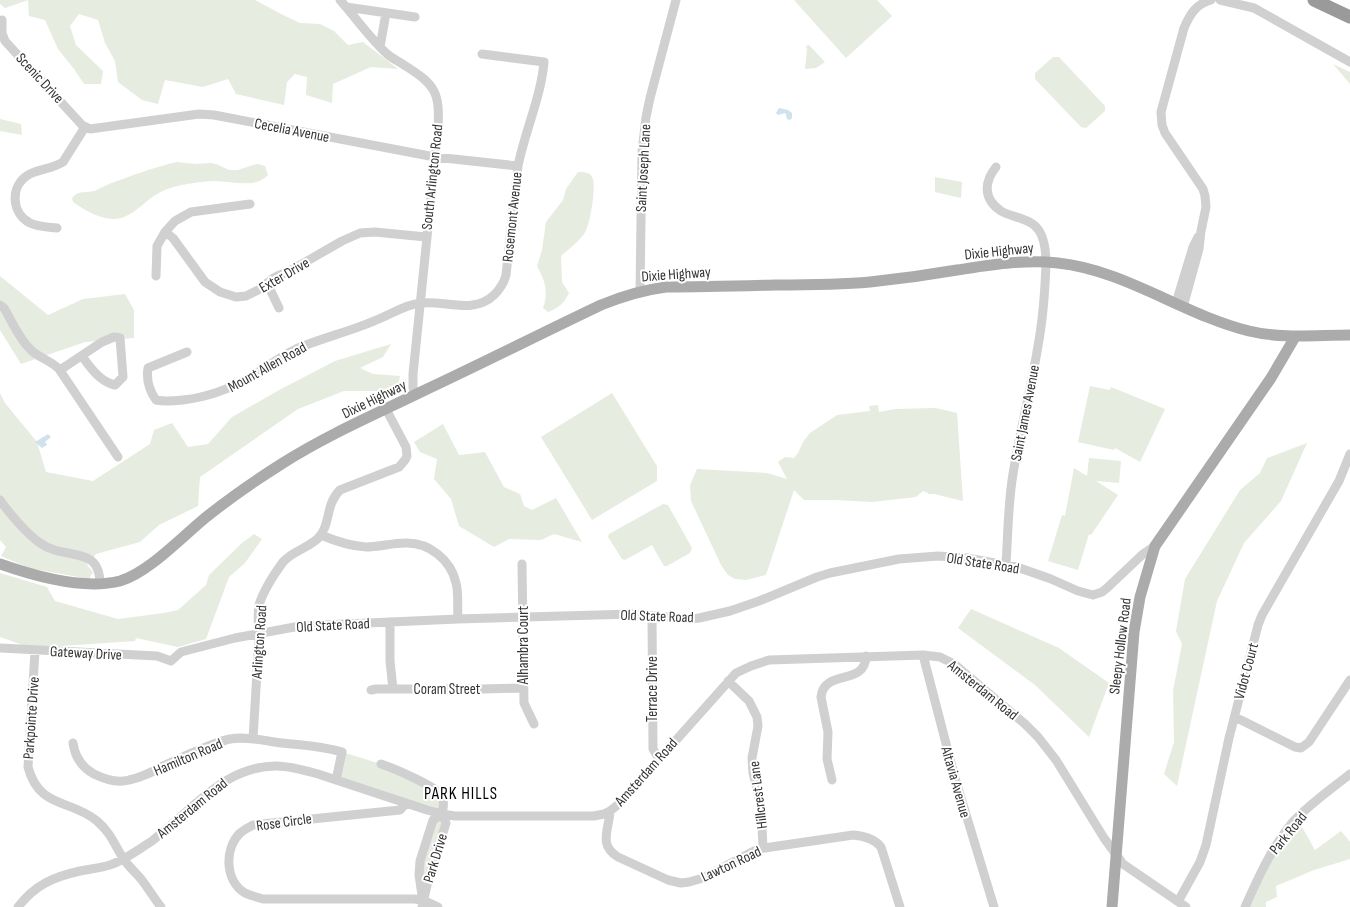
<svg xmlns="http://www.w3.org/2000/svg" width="1350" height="907" font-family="'Sofia Sans Condensed',sans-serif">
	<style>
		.green { fill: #e6ecdf }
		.water { fill: #cfe2ee }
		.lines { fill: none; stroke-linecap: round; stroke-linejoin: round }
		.minor { stroke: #d0d0d0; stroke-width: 9 }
		.major { stroke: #ababab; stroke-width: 11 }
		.highway { stroke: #9a9a9a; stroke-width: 13 }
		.labels { text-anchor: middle; stroke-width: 4; stroke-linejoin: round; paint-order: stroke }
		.street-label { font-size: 15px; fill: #333; stroke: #fff }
		.quarter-label { font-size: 17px; letter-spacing: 1px; fill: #000; stroke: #fff }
	</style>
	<rect width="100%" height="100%" fill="#fff"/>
	<!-- green -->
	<path class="green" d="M0 0H255L283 15 300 23 320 24 334 31 348 45 363 42 398 69 371 67 333 84 332 103 306 95 307 77 295 74 287 82 284 105 236 94 228 79 203 87 165 80 158 104 142 100 118 82 115 61 105 43 98 20 79 14 70 26 76 45 103 71 101 84H84L74 69 58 49 45 20 29 16 28 0 5 8 0 4Z
		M794 0H877L892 16 846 58Z
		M809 45 825 62 816 68 805 69 807 49 806 46Z
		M1053 57H1059L1105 106V111L1086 128 1081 127 1035 79V73Z
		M1333 64 1350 72V84Z
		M0 119 21 124 22 135 0 131Z
		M177 162 196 164 211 163 216 164 229 170H238L253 165 258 164 265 166 268 175C255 190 229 180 212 181 198 182 172 185 159 193 147 199 137 212 124 217 107 224 86 211 73 202L72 198C78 190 86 193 95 191 99 189 104 186 109 184 131 176 154 167 177 162Z
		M578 172C583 172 590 172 592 177 597 184 590 227 584 234 578 242 569 249 561 256L562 282 569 293C564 303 559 308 548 312L543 308C549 292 545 281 537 266L542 250 546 222 563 200 566 189Z
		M935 177 962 182 961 198 935 192Z
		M0 276 48 315 83 299 125 294 134 310V338L85 342 21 364 0 330Z
		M391 344 383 357 360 368 373 374 400 376 397 391H344L298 409 200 477 198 506 159 525 140 542 96 554 87 565 93 572 89 579 29 568 1 556 6 547 0 540V393L5 403 37 442 46 472 93 481 150 444 154 430 172 423 188 447 208 444 232 417 281 389 335 361Z
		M1090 386 1110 390 1111 387 1165 409 1140 462 1115 448 1114 450 1078 442Z
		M612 393 657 466V481L592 520 541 437Z
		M878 405 879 412 895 409 936 408 957 413 963 501 934 494H928V493L923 491 916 497 872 502 835 500H804L794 490 766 575 746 580 735 579 728 575 721 565 691 501 690 485 697 469 767 473 787 479 778 462 785 457 794 458 798 453 803 442 810 433 837 415 870 411 869 406Z
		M443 424 459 455 485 452 504 487 520 494 524 506 532 510 556 498 582 542 554 534 541 540 509 539 494 547 459 526 451 499 434 479 437 459 420 452 414 442Z
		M1307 443 1281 501 1244 543 1217 601 1177 786 1164 774 1174 742 1173 691 1182 644 1176 631 1185 579 1240 490 1260 473 1267 458Z
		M1089 458 1121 461 1119 483 1096 481 1118 495 1091 535 1089 534 1078 570 1048 561 1062 515 1065 516 1074 468 1087 476Z
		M663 504 668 505 692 548 690 553 667 566H664L652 545 625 560 622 559 608 537 609 534Z
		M254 534 262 539 245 563 229 577 206 639 178 647 136 638 135 641 31 648 0 637V573L47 587 55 601 118 619 164 613 178 610 206 585 209 575 242 543Z
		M971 609 1059 648 1109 683 1089 737 1035 685 958 628Z
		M342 752 381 764 438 791 442 814 336 780Z
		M1297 818 1315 850 1341 831 1350 842V859L1314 870 1276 886 1277 897 1266 902V907H1245Z
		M436 820 443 821 426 877H424L421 872Z"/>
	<!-- water -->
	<path class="water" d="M779 108 788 110 792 113V118L790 120 787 119 786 115 785 113 778 115 776 113Z
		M48 434 51 437 45 442 47 445 42 448 35 442Z"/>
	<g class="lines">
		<!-- minor -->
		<path class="minor" d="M340 0C355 17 369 37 386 53 391 58 398 61 404 65 436 85 440 92 438 130L413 374V388L416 395
			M1220 0 1254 8 1350 62
			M346 7 415 17
			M2 20V33L5 41 82 125 90 129 199 114 214 115 435 157 518 166
			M380 47 386 13
			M996 167C984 182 983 199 1001 211 1011 217 1024 217 1034 225 1044 233 1046 252 1046 264 1045 291 1043 319 1038 346 1031 389 1020 431 1013 474 1008 503 1008 534 1006 564
			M57 228C49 227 38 227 30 223 11 213 10 186 28 175 39 169 52 169 63 162L85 127
			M165 232 173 238 205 282 220 292 236 297 246 296 262 288 272 279 277 276 288 272 342 241 360 233 375 232 426 237
			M156 276 157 246 165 232 175 221 191 212 250 204
			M267 283 279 308
			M640 291 642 152 646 117 650 98 676 0
			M1176 303 1193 247 1198 237
			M0 305 4 308C12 321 19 339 31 350 39 358 50 360 59 369L118 457
			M1183 307 1199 249 1201 231 1206 207 1205 196 1203 189 1165 133 1162 125 1161 112 1184 28C1190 14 1196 4 1211 0
			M187 352 148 368C146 380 149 390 156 400 166 402 173 401 183 400 209 397 232 388 254 375 268 366 281 356 296 349 324 337 353 331 381 318 393 313 407 304 421 303 445 300 473 315 494 295 500 289 504 283 506 275L518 166C525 131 541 97 544 62L482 54
			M60 370 102 342 114 337 120 338 123 377 115 385C100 382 90 367 82 356
			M0 500C9 513 27 534 40 543 65 561 100 544 100 584
			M321 535C335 541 350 546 366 547 379 547 392 543 405 543 429 542 451 560 456 583 459 594 457 608 458 619
			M522 564 524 703 534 724
			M652 616 653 749 659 759
			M390 622V661L393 689
			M0 648 157 656 171 661 181 652 235 638 300 626 458 619 633 614 691 619 699 618 730 611 759 601 817 577 830 573 899 559 938 556 967 558 1017 567 1051 579 1078 591 1093 595 1102 592 1107 588 1143 554 1155 546
			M35 651 28 767C39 809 71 799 97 821 111 833 114 844 123 858 128 866 135 872 141 879 148 888 154 898 161 907
			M923 655 955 778 994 907
			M728 681 749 701 757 717 758 726 752 758 753 773 761 806 763 848
			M371 690 376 689H483L523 688
			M1235 717 1295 747 1301 748 1309 742 1350 680
			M253 739C255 705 257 672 259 638 259 627 257 615 259 605 263 592 275 573 283 562 293 550 312 547 320 536 331 523 325 505 340 490L399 467 405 460 407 456 406 447 386 409
			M73 743C75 757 81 767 94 774 104 779 118 783 129 780 141 778 152 772 163 766 181 758 211 743 230 739 247 736 265 741 282 743 302 745 322 746 342 752L336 780
			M381 764C393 768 438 787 442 796 445 802 443 809 442 814
			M832 780 827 759 828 732 821 697C824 668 865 687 866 656
			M406 803 400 810 253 825C249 827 244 830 240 833 224 849 225 881 245 893 251 896 257 897 263 899H414L423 900 438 907
			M610 811C609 830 598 845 618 857L668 880 681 883 689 882 703 878 758 849 853 835C863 836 874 838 881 847L900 907
			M422 895 419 875 420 861 433 820 442 814
			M1177 901 1180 898 1200 862 1206 845 1229 738 1258 625 1262 615 1339 481 1350 454
			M18 907C35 885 53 877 80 871 90 869 100 868 110 865 125 860 139 849 152 841 164 831 176 821 187 811 213 788 239 766 276 766 290 766 304 770 318 774L427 810 442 814 455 816H594L604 814 610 811 620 803 736 673 751 666 769 660 923 655 940 657 954 664 1025 724 1038 737 1056 760 1104 838 1123 864 1186 907
			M422 907 428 881 446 823 442 814
			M1245 907C1258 878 1271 849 1291 824 1308 805 1330 790 1350 774"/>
		<!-- major -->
		<path class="major" d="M0 564C34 576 85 590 120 581 148 573 182 537 205 518 230 498 256 480 283 463 327 435 376 414 423 391 483 363 542 333 601 305 623 296 643 290 666 287 703 287 739 286 775 285 807 285 838 285 870 282 899 279 928 275 957 270 990 265 1024 259 1058 263 1125 270 1184 315 1249 331 1282 339 1316 335 1350 335
			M1112 907 1134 632 1140 597 1155 546 1271 378 1295 337"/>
		<!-- highway -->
		<path class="highway" d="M1314 0 1350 17"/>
	</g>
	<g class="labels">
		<!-- street labels -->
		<g class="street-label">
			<text transform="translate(40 78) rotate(47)" y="5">Scenic Drive</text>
			<text transform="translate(292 130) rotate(11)" y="5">Cecelia Avenue</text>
			<text transform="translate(643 168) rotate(-87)" y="5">Saint Joseph Lane</text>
			<text transform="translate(432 177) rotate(-84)" y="5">South Arlington Road</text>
			<text transform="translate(512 217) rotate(-84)" y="5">Rosemont Avenue</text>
			<text transform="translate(999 251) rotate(-6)" y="5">Dixie Highway</text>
			<text transform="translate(676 274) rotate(-4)" y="5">Dixie Highway</text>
			<text transform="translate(284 275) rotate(-30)" y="5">Exter Drive</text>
			<text transform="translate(267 367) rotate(-29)" y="5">Mount Allen Road</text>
			<text transform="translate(374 399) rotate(-26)" y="5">Dixie Highway</text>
			<text transform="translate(1025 413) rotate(-79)" y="5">Saint James Avenue</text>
			<text transform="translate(983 563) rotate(9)" y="5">Old State Road</text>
			<text transform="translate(657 616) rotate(2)" y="5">Old State Road</text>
			<text transform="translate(333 625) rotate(-3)" y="5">Old State Road</text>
			<text transform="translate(259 642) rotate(-86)" y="5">Arlington Road</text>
			<text transform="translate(523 645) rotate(-90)" y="5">Alhambra Court</text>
			<text transform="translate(1120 646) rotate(-83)" y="5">Sleepy Hollow Road</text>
			<text transform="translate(86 653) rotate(3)" y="5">Gateway Drive</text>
			<text transform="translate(1246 671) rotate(-75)" y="5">Vidot Court</text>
			<text x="447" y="694">Coram Street</text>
			<text transform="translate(652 689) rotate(-90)" y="5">Terrace Drive</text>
			<text transform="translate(983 690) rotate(39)" y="5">Amsterdam Road</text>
			<text transform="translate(31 718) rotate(-86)" y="5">Parkpointe Drive</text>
			<text transform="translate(188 757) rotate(-23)" y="5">Hamilton Road</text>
			<text transform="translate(646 772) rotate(-48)" y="5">Amsterdam Road</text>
			<text transform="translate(956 782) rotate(74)" y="5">Altavia Avenue</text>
			<text transform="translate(758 795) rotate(-97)" y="5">Hillcrest Lane</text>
			<text transform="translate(192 808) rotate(-39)" y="5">Amsterdam Road</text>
			<text transform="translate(284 822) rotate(-8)" y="5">Rose Circle</text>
			<text transform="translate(1288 833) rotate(-51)" y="5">Park Road</text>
			<text transform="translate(435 858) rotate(-73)" y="5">Park Drive</text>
			<text transform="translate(731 864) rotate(-25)" y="5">Lawton Road</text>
		</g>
		<!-- quarter labels -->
		<g class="quarter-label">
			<text x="461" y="799">PARK HILLS</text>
		</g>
	</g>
</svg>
